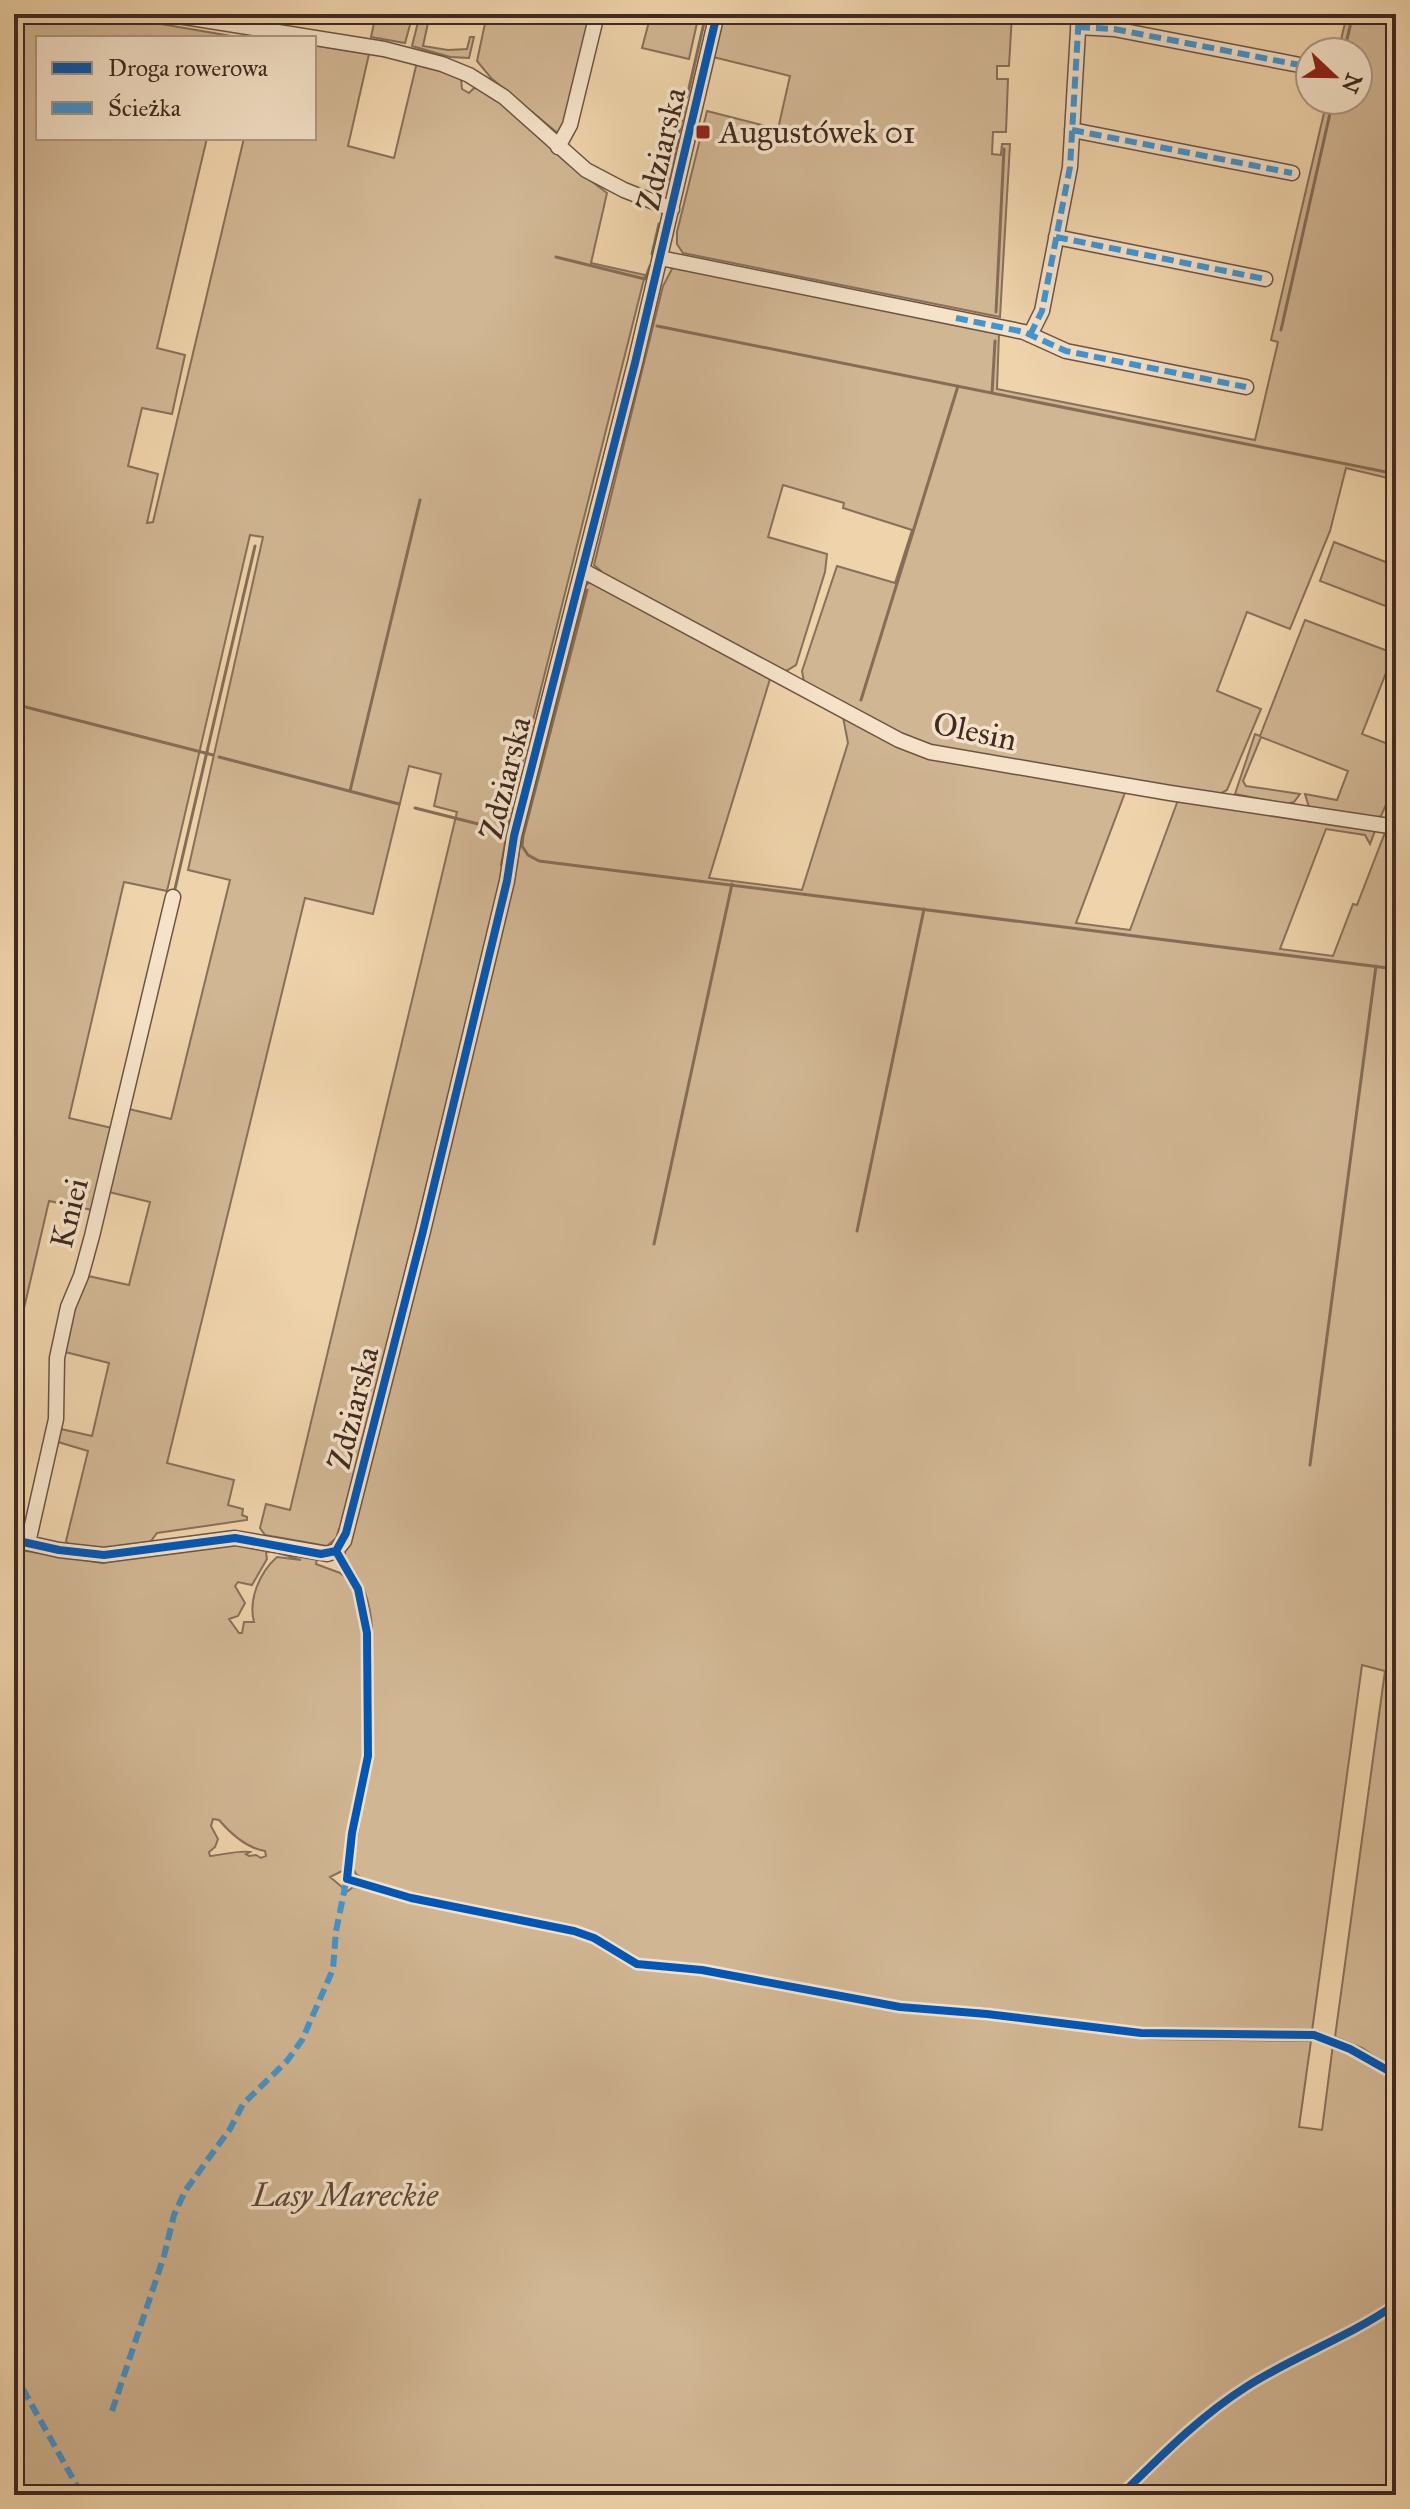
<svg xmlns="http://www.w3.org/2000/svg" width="1410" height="2509" font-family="'IM FELL Great Primer',serif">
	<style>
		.green { fill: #d1b693; stroke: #88705a; stroke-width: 2; fill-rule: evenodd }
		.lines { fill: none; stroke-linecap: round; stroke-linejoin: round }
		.stream { stroke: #866d57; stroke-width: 3 }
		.minor-casing { stroke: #6c5443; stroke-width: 17 }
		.minor { stroke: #f5e2c8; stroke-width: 14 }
		.quiet { stroke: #3f96d5; stroke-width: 6; stroke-dasharray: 12 6; stroke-linecap: butt }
		.cycleway-casing { stroke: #f5e2c8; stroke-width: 13 }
		.cycleway { stroke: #0057b8; stroke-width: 8 }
		.poi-dot { fill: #8f2418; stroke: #f5e2c8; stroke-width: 3 }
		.labels { text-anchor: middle; stroke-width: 7; stroke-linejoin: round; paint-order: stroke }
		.poi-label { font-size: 32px; fill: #402a21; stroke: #f5e2c8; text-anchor: start }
		.street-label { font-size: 32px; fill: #402a21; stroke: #f5e2c8 }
		.park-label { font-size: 32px; font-style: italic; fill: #5d4638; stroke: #f5e2c8 }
	</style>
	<rect width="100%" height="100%" fill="#efd3aa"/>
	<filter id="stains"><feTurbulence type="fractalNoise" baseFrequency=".0025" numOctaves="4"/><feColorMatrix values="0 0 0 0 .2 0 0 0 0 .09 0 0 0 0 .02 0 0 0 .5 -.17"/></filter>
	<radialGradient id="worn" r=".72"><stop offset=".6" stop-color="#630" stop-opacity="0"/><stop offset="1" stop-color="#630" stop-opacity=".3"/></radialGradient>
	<!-- green -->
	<path class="green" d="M14 14H103L231 36 38 38V138H207L157 348 185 355 172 414 142 408 128 466 158 474 147 523 153 522 244 138H314V45L369 54 348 146 394 158 417 62 461 79 462 89 469 93 474 88C501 92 545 144 567 163 580 173 594 183 607 193L591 263 645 275 513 800 501 865 505 866 342 1530 339 1529 336 1538 327 1546 265 1535 260 1528 266 1504 290 1510 457 812 434 806 441 774 409 766 373 914 305 898 167 1463 234 1480 228 1505 243 1509 242 1515 247 1517V1520L157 1533 148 1545 120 1550 69 1547 66 1541 88 1451 58 1442 61 1429 92 1436 109 1363 65 1352 74 1311 88 1276 129 1285 150 1202 109 1192 129 1109 171 1119 230 880 188 870 263 537 250 535 167 891 124 882 69 1118 112 1128 92 1210 49 1201 14 1351Z
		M376 14H413L405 43 371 37Z
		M420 14H430L423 46 448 50 467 49 470 37H474L469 58 450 57 412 46Z
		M487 14H590L564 128 560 135 491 78 477 61Z
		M651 14H699L689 59 642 48Z
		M723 14H1012L1009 66H997V79H1008L1006 132H993L992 154 1001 155 1002 144H1010L1000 317 683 253 677 244V232L707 111 778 129 790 76 713 57Z
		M1316 14H1396V480L1346 468 1330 531 1290 629 1247 612 1217 691 1261 709 1227 790 1216 796 919 745 804 682 802 671 837 566 895 583 912 530 843 508 844 503 783 485 768 537 827 554 825 572 796 665 786 671 600 574 601 571 594 565 663 286 673 267 999 333 997 389 1255 440 1278 342 1271 340 1327 100H1358V52H1338L1346 19Z
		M1334 542 1396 566V610L1320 581Z
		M591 582 770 679 709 878 802 890 848 743 843 717 908 748 1126 790 1076 923 1130 930 1178 800 1376 828 1370 844 1365 835 1326 829 1280 949 1333 956 1353 904 1357 905 1386 830 1396 832V2071L1362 2048 1335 2037 1385 1671 1362 1665 1312 2031 1144 2029 981 2008 901 2005 687 1963 647 1965 632 1960 607 1943 581 1930 439 1902 370 1884 356 1874 352 1867 371 1757 372 1628C370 1597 362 1583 345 1557V1551L394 1363 583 586Z
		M1305 620 1393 653 1396 647V677L1386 673 1362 734 1396 747V782L1381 816 1375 818 1309 807 1305 794 1337 800 1348 771 1261 737 1243 781 1246 786 1300 794 1294 802 1286 804 1235 794 1255 734 1260 736Z
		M230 1542 317 1558 316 1564 340 1573 355 1585 363 1610 362 1699 365 1753 358 1782 344 1870 330 1877 342 1887 344 1894 353 1887 577 1934 645 1970 689 1972 936 2015 1005 2019 1151 2039 1311 2041 1299 2127 1322 2130 1333 2044 1396 2079V2299L1392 2304 1396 2305V2495H14V1549L102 1563ZM272 1551 301 1560 277 1557C260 1572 248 1599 254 1622H244L242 1633H239L229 1619 238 1616 245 1603 235 1586 238 1582 252 1585 267 1559 266 1552ZM213 1819 219 1820C231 1834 246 1848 265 1851L266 1856 261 1858 256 1855 249 1856 246 1854 250 1852C240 1850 221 1855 210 1856L209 1852 215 1847 218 1839 211 1826Z"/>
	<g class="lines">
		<!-- stream -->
		<path class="stream" d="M1344 52 1353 14
			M687 97 706 14
			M679 132 685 106
			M668 180 678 140
			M652 254 659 224
			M556 257 645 279 650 266
			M996 312 1004 149
			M657 326 1396 474
			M1281 330 1333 100
			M992 393 995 341
			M587 590 523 836 522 846 528 855 539 861 1396 969
			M861 700 958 386
			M14 704 213 755
			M219 757 399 804
			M350 791 420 500
			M415 808 506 831
			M174 893 255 546
			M857 1231 924 909
			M654 1244 732 884
			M1310 1465 1376 966"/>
		<!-- minor casing -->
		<g class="minor-casing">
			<path id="minor" d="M166 14 384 49 442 64 469 75 504 97 586 170 624 190 672 209
				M1078 27 1114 29 1310 67
				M1072 130 1292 173
				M558 147 570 125 597 14
				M1056 237 1265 279
				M660 258 1000 327 1024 332 1066 351 1246 387
				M1030 335 1042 311 1070 167 1079 14
				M582 570 899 740 930 752 1170 793 1396 827
				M14 1540 59 1550 104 1555 235 1538 327 1554 336 1551 344 1541 423 1231 507 881 514 836 635 363 717 14
				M28 1543 56 1419 57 1358 68 1307 81 1276 92 1236 173 897"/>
		</g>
		<!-- minor -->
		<use href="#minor" class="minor"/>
		<!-- quiet -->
		<path class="quiet" d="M1078 27 1114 29 1310 67
			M1072 130 1292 173
			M1056 237 1265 279
			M956 318 1024 332 1066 351 1246 387
			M1030 335 1042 311 1070 167 1079 14
			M14 2373 82 2495
			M112 2411 164 2256 174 2215 185 2191 230 2129 243 2104 287 2061 302 2040 327 1983 333 1969 336 1931 348 1873"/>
		<!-- cycleway casing -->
		<g class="cycleway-casing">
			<path id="cycleway" d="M14 1540 59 1550 104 1555 235 1538 321 1554 336 1551
				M336 1551 346 1533 423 1231 507 881 514 836 635 363 717 14
				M336 1551 358 1589 367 1633 368 1756 352 1833 347 1879 411 1898 574 1931 594 1938 637 1964 702 1970 900 2007 987 2014 1141 2033 1314 2035 1350 2049 1396 2075
				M1121 2495C1161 2456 1199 2417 1246 2387 1294 2356 1349 2337 1396 2304"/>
		</g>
		<!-- cycleway -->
		<use href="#cycleway" class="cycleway"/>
	</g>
	<!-- markers -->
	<rect class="poi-dot" x="695" y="124" width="16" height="16" rx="4"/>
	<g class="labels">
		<!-- poi labels -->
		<g class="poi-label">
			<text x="719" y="143">Augustówek 01</text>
		</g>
		<!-- street labels -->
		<g class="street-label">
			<text transform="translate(661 149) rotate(-77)" y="11">Zdziarska</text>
			<text transform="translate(975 731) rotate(12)" y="11">Olesin</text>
			<text transform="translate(505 778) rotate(-76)" y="11">Zdziarska</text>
			<text transform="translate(69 1213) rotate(-76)" y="11">Kniei</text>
			<text transform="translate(353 1408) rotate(-76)" y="11">Zdziarska</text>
		</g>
		<!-- park labels -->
		<g class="park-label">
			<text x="345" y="2206">Lasy Mareckie</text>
		</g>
	</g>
	<!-- margin -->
	<rect width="1410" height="2509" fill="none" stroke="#efd3aa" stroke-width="48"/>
	<rect x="16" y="16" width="1378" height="2477" fill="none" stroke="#402a21" stroke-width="4"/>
	<rect x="24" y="24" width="1362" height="2461" fill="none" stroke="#402a21" stroke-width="2"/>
	<!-- legend -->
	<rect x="36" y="36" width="280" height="104" fill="#f5e2c8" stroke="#ad9885" stroke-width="2"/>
	<rect x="52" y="62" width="40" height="12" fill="#0057b8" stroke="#ad9885" stroke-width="2"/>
	<text x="108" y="76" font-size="24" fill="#402a21">Droga rowerowa</text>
	<rect x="52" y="102" width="40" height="12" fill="#3f96d5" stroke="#ad9885" stroke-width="2"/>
	<text x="108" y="116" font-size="24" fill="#402a21">Ścieżka</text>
	<!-- north arrow -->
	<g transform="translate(1334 76) rotate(112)"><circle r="38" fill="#f5e2c8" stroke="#ad9885" stroke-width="2"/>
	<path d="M0-6L14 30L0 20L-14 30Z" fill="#8f2418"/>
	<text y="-12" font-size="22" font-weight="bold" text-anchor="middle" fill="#402a21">N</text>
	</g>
	<rect width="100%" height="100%" filter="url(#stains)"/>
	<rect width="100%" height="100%" fill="url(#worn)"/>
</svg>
